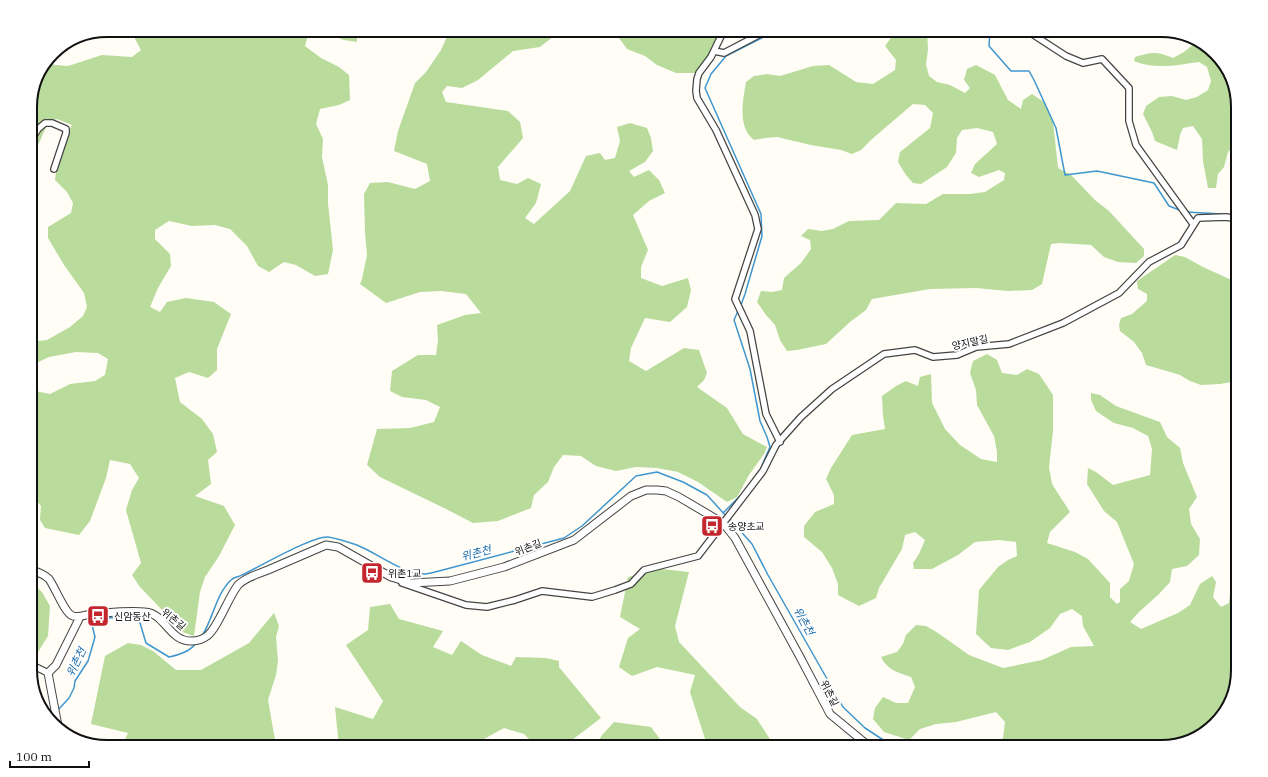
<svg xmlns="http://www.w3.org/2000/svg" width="1268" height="777" font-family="'IBM Plex Serif','Noto Sans KR',serif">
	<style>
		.forest { fill: #b9dc9c }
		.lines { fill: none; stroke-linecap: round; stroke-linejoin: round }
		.stream { stroke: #3f96cf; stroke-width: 1.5 }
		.minor-casing { stroke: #444; stroke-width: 8 }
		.tertiary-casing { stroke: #444; stroke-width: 9 }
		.minor { stroke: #fff; stroke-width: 5.5 }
		.tertiary { stroke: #fff; stroke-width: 7 }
		.labels { text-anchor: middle; stroke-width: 4; stroke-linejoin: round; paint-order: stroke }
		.street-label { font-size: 10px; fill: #111; stroke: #fff }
		.poi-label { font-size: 10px; fill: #111; stroke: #fff; text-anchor: start }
		.water-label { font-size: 11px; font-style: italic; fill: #1768a6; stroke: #fff }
		.rim { fill: none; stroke: #111; stroke-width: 2 }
	</style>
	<rect width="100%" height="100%" fill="#fffdf5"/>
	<!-- forest -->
	<path class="forest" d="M120 30H357V42L344 40 319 31 308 35 305 46 321 58 339 67 349 75 350 100 339 105 320 109 316 124 323 139 322 157 328 185V203L333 250 328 274 315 276 296 265 284 262 269 272 258 266 247 246 230 229 215 225 192 226 169 221 155 230V239L170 254 171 266 158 288 150 307 160 312 167 302 186 298 214 302 231 314 217 349V370L208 378 189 372 175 378 180 402 202 419 213 434 217 452 208 460 211 484 195 496 224 506 235 525 219 556 205 577 200 592 194 636 179 631 164 612 140 587 132 575 141 563 126 510 132 490 139 478 130 464 110 460 106 478 90 521 79 535 45 528 40 520 41 506 30 493V390L50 394 70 384 95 381 105 375 108 359 98 353 76 352 49 357 30 366V342L47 340 70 327 83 316 87 307 84 293 64 265 48 238V227L71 213 73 203 67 192 55 180C57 161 62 142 72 125L57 119 48 122 40 141 30 158V102L36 78 45 64 68 66 102 55 132 57 141 50 132 33Z
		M450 30H559V32L540 47 513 51 478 80 462 88 447 86 442 92 446 102 508 111 520 122 523 138 498 167 500 180 517 184 528 178 541 184 536 203 525 218 534 224 570 191 586 156 600 153 605 160 615 158 620 141 617 127 630 123 647 128 651 138 653 151 645 162 629 171 634 177 649 170 659 180 665 193 649 201 633 215 648 250 641 267V278L662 286 688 278 691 290 687 307 670 322 645 318 631 348 629 361 646 371 684 348 699 350 707 373 704 380 697 387 727 408 743 434 767 447 764 454 749 475 737 497 727 502 698 482 678 472 657 468 636 467 616 471 596 466 581 456 563 455 554 467 548 482 534 495 531 508 498 521 473 523 446 509 380 477 367 465 377 429 410 428 434 422 440 407 426 400 402 397 390 391 392 371 418 355H436L438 340 437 325 465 315 481 313 466 294 441 291 420 292 386 303 360 284 362 279 367 255 365 233 364 194 370 183 388 182 415 189 430 181 427 164 394 151 398 131 415 83 426 72 441 50Z
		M613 30H721L709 58 695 73H676L657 65 645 56 627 49Z
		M899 30H927L928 50 926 64 929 76 937 82 950 85 965 93 970 88 964 80 967 69 976 65 995 75 1008 100 1021 109 1023 100 1032 94 1044 102 1053 121 1058 168 1071 175 1095 200 1109 211 1144 249V256L1136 263 1118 262 1104 257 1091 245 1060 243 1051 244 1042 284 1032 290 1008 291 976 288 930 289 872 299 866 310 850 322 826 344 797 350 787 351 780 340 775 325 766 315 757 302 761 291 772 292 782 290 784 278 801 263 811 249 810 240 801 236 808 229 822 231 833 229 849 221 879 220 896 203 926 204 943 194H970L985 192 1004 180 1005 173 999 170 979 177 971 173 975 164 997 144 993 132 977 128 962 130 957 138 956 153 947 167 921 184 913 183 906 175 898 162 900 152 930 128 933 113 925 105 913 104 872 139 861 150 852 154 841 150 811 145 777 137 765 138 754 140C737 127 743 100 746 82L754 76 767 74 780 76 813 66 829 65 856 82 873 84 895 70 896 60 885 46 893 35Z
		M1199 40 1228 68 1238 102V142L1228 152 1224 167 1218 174 1216 188H1208L1203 161 1202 139 1193 126 1183 128 1180 135 1177 150 1155 141 1152 132 1143 114 1146 106 1159 97 1172 96 1186 100 1197 97 1208 90 1211 81 1207 67 1199 62C1177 65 1156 70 1134 61L1135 57C1153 52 1156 51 1173 58L1184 52Z
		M1175 255 1185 257 1203 267 1238 283 1237 381 1220 384 1201 385 1190 381 1180 375 1146 365 1142 353 1134 342 1120 331 1119 325 1121 318 1132 314 1147 301V294L1138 289 1137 281Z
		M987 354 997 360 1002 373 1017 375 1027 369 1039 374 1053 395V431L1049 467 1052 484 1070 512 1050 532 1047 543 1075 552 1088 559 1110 583V597L1117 604 1120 602V589L1129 581 1134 564 1117 522 1104 511 1087 484 1088 468 1096 472 1113 485 1150 475 1152 449 1148 436 1133 428 1114 423 1096 411 1091 400V393L1100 395 1116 406 1160 422 1167 437 1180 448 1183 463 1197 497 1189 509 1191 524 1200 539 1199 555 1187 566 1172 569 1170 582 1159 594 1139 612 1130 622 1141 629 1178 613 1190 605 1200 584 1212 576 1216 582 1213 597 1221 607 1229 603 1231 583 1237 572 1238 573V670L1228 709 1199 737 1161 747H989L1003 738 1005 722 996 712 956 722 936 724 920 729 909 740 884 732 873 719 875 708 883 697 896 703H908L915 687 911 677C899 673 887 670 881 657L897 652 903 644 906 635 916 625 926 626 938 633 969 655 1003 668 1042 660 1071 647 1094 646 1083 626 1082 616 1072 609 1060 614 1050 628 1030 642 1008 650 991 648 976 634 979 590 998 567 1008 560 1017 556 1016 542 999 540 975 542 958 555 932 569H914L913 563 919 554 925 540 915 532 905 535 902 549 879 588 876 598 859 606 838 595V584L832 568 822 552 804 537V526L815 512 834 504V495L826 479 831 468 852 435 885 429 883 416 882 396 896 386 906 381 918 386 920 377 931 374 932 403 945 429 960 445 981 459 997 462V452L994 436 977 405 976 390 970 373 973 361Z
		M662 569 689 572 675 626 679 642 740 707 757 719 775 747H706V742L690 692 695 675 657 667 632 676 619 667 628 638 640 629 620 617 628 577Z
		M30 581 42 592 50 606 48 636 38 652 30 654Z
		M390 604 399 619 443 631 433 647 452 655 461 641 482 655 511 666 516 657 546 658 559 661V667L601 718 572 740 532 742 524 734 504 728 484 739 481 747H339L335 707 373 719 383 701 346 645 368 630 370 607Z
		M274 613 279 626 276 637 278 661 276 675 268 700 275 740 253 747H121L128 733 91 724 105 656 128 643 141 645 153 651 176 670H201L249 643Z
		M614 722 651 727 666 747H595L602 735Z"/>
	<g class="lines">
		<!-- stream -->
		<path class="stream" d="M990 30 989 46 1011 71H1029L1034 80 1056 128 1065 175 1097 171 1154 183 1169 206 1182 211
			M1186 212 1222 214
			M1230 215 1238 216
			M741 305 745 294 762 236 761 214 705 88 711 74 726 56 778 30
			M738 311 734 320 750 369 760 421 767 437 770 447 760 470 756 475
			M723 513 739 497
			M729 518 752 544 768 575 843 707 865 728 894 747
			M202 636C213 619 216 594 231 580 234 577 239 577 242 575 259 567 312 536 328 537 334 538 351 543 357 545 379 554 399 572 424 574 429 574 434 572 439 571L564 538 582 526 636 476 657 472 683 482 707 495 726 516
			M58 710 69 698 74 688 75 681 88 661 95 637 92 625 96 619 135 616 140 623 146 643 169 657C179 655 190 652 196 643
			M51 719 54 715"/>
		<!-- minor casing -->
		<g class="minor-casing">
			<path id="minor" d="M724 30 711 57 699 73 697 79 696 91 697 98 716 130 755 215 758 229 735 299 750 331 766 414 780 442
				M1026 30 1066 56 1083 63 1102 59 1129 88V121L1136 145 1193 224
				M714 51 724 53 768 30
				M30 142 38 129 45 123H52L66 129V133L54 169
				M402 583 466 605 487 607 515 600 542 591 592 597 615 590 631 584 644 570 698 556 763 471 776 445 801 417 832 389 884 354 915 350 933 357 957 355 976 347 1009 344 1063 323 1119 293 1149 262 1181 245 1198 218 1226 217 1238 219
				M30 666H34L48 673"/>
		</g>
		<!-- tertiary casing -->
		<g class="tertiary-casing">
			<path id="tertiary" d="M30 569C37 572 44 574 49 579 55 587 65 614 73 616 79 618 85 615 91 614 108 613 128 610 145 612 165 613 169 642 192 641 197 641 203 639 207 636 217 629 228 598 238 585 246 577 258 574 268 570 287 562 307 553 326 545L338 547 391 577 411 583 450 581 504 567 574 540 631 496 646 490H657L666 491 679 497 723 523 735 538 800 657 830 714 870 747
				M58 726 48 673 56 665 80 617"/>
		</g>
		<!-- minor -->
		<use href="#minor" class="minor"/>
		<!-- tertiary -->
		<use href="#tertiary" class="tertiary"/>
	</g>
	<!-- icons -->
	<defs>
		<g id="bus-square" transform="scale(1.15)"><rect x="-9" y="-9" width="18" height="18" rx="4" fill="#c4262e" stroke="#fff"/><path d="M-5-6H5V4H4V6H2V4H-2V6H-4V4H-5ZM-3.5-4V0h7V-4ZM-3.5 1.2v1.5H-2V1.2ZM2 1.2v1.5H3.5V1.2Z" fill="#fff"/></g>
	</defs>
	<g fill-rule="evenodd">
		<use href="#bus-square" x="712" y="526"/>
		<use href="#bus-square" x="372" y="573"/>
		<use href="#bus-square" x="98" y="616"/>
	</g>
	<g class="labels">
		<!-- street labels -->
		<g class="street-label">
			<text transform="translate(970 342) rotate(-12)" y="4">양지말길</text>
			<text transform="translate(528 547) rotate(-21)" y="4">위촌길</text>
			<text transform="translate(174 619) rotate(40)" y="4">위촌길</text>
			<text transform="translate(830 693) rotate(63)" y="4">위촌길</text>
		</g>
		<!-- poi labels -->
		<g class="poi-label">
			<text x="728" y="530">송양초교</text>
			<text x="388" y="577">위촌1교</text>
			<text x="114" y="620">신암동산</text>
		</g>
		<!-- water labels -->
		<g class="water-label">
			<text transform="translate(476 553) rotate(-15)" y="4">위촌천</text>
			<text transform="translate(804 621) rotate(61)" y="4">위촌천</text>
			<text transform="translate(76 662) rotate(-64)" y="4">위촌천</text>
		</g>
	</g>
	<!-- crop -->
	<path d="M0 0H1268V777H0ZM107 37H1161A70 70 0 0 1 1231 107V670A70 70 0 0 1 1161 740H107A70 70 0 0 1 37 670V107A70 70 0 0 1 107 37Z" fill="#fff" fill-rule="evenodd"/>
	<path class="rim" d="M107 37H1161A70 70 0 0 1 1231 107V670A70 70 0 0 1 1161 740H107A70 70 0 0 1 37 670V107A70 70 0 0 1 107 37Z"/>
	<!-- scale -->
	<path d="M10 761v6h79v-6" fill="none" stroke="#111111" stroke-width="2"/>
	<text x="16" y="761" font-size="12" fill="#111111" stroke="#ffffff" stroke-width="3" paint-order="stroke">100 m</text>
</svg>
